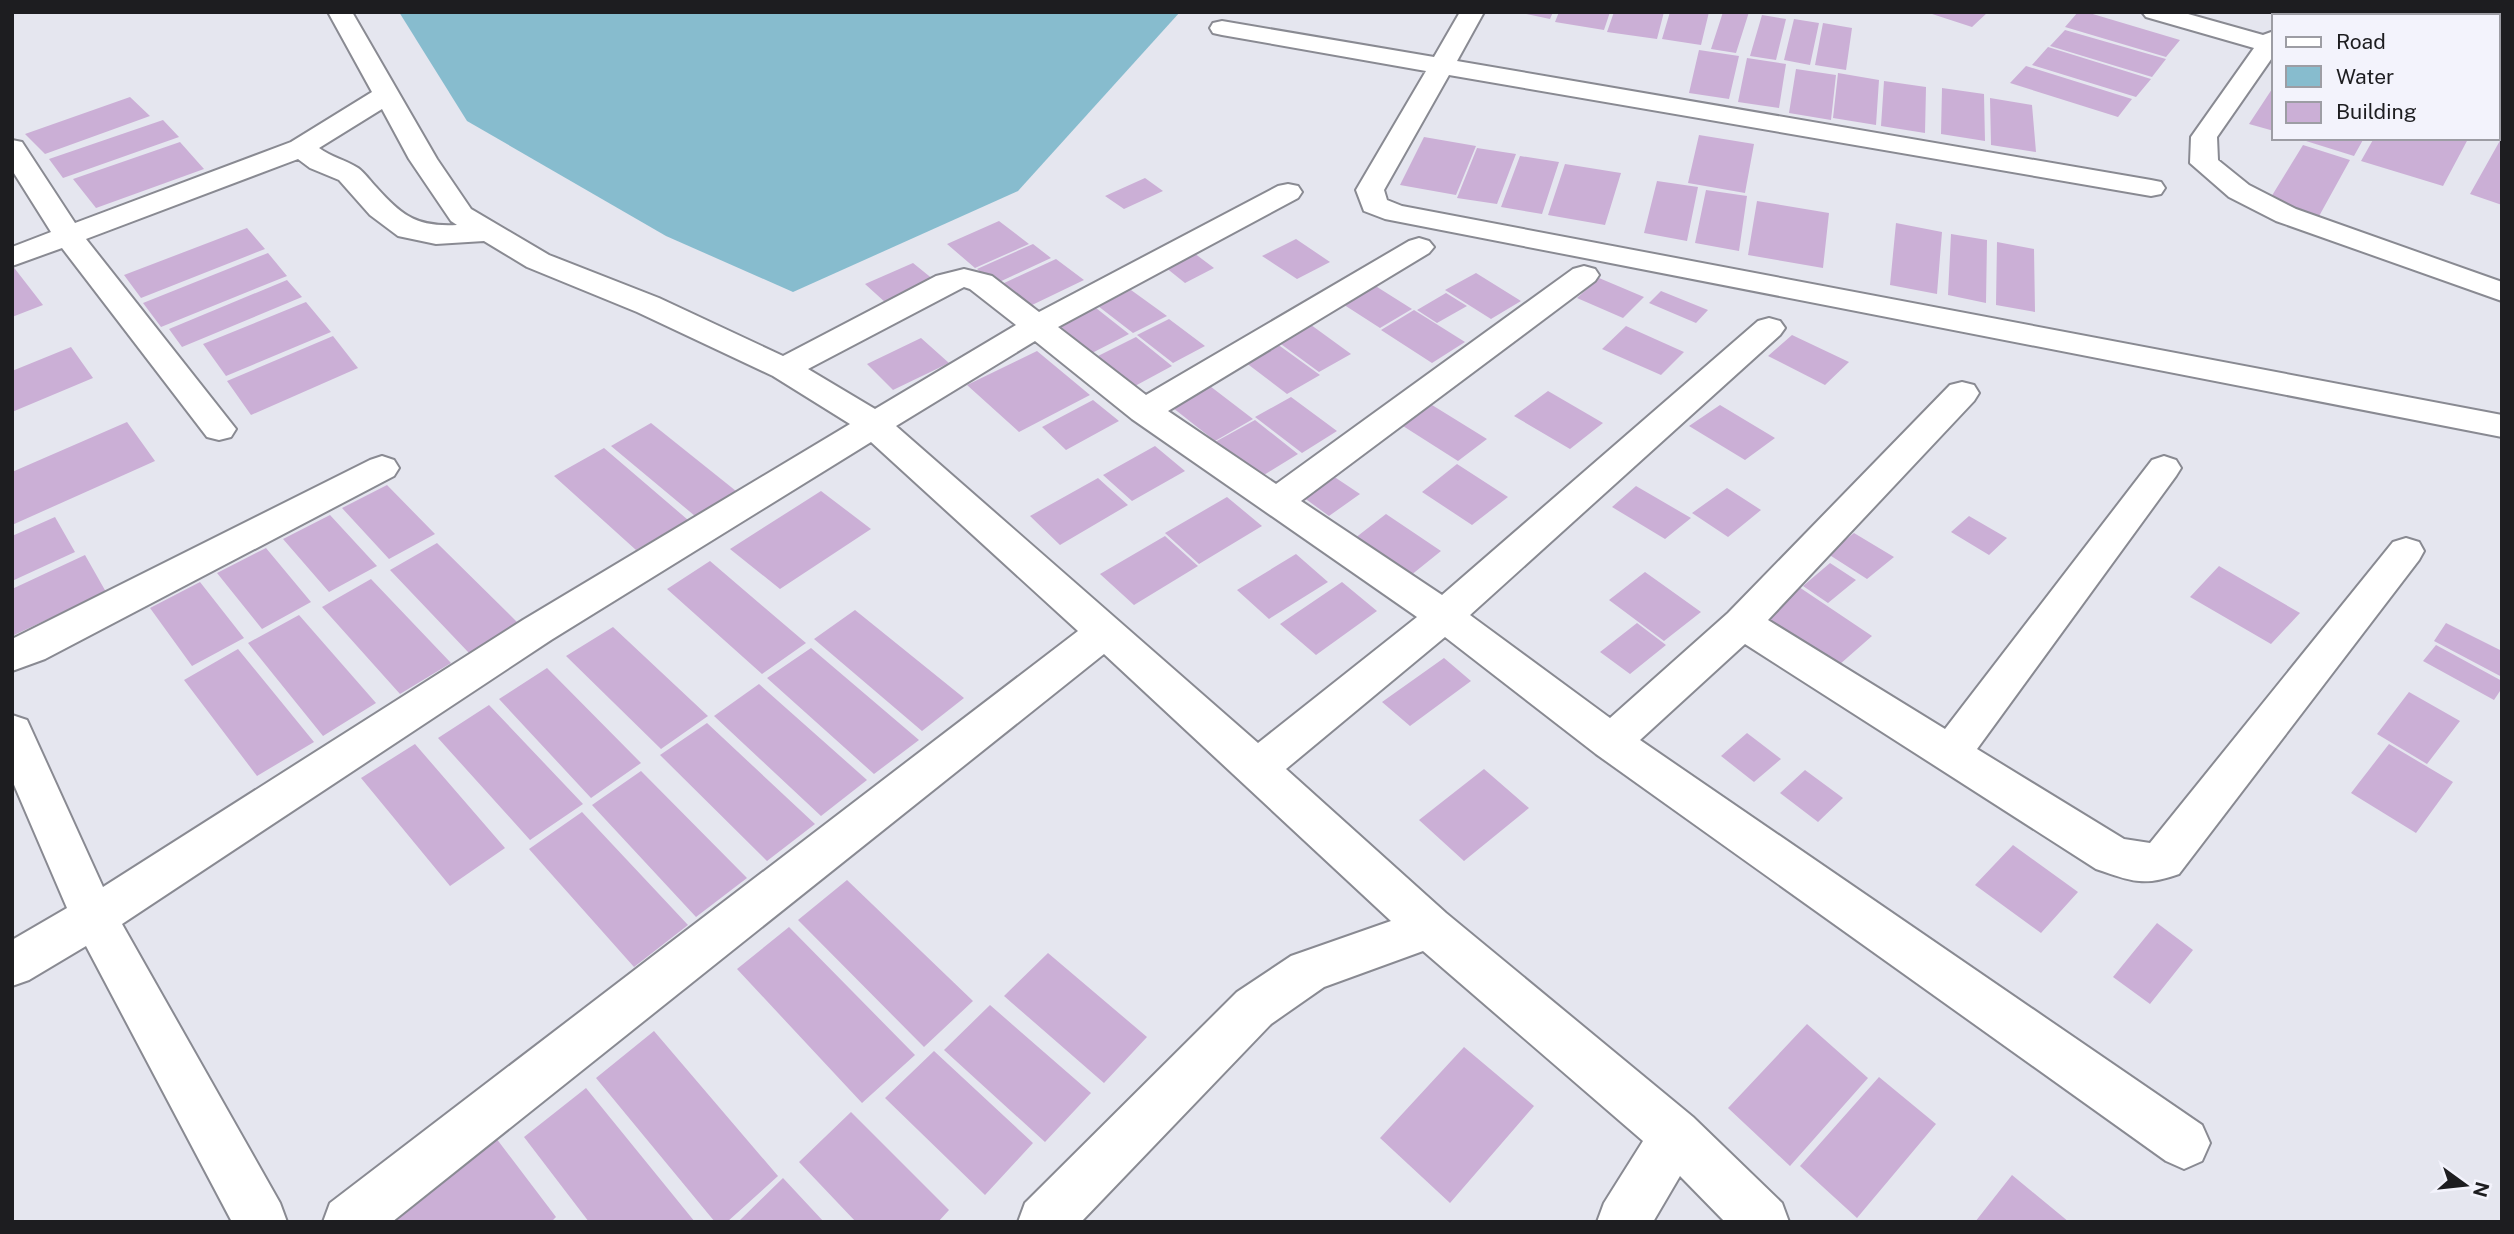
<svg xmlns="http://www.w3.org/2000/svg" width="2514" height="1234" font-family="'Public Sans',sans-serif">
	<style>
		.water { fill: #87bcce }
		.building { fill: #cbafd6 }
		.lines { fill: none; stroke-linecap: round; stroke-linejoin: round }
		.minor-casing { stroke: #898a92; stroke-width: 4 }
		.minor { fill: #fff; fill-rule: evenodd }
	</style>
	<rect width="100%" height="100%" fill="#e5e6ef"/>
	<!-- water -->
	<path class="water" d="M399 12H1180L1018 191 793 292 666 236 467 121Z"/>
	<!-- building -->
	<path class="building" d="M1517 12H1553L1550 19Z
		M1559 12H1610L1604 30 1555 22Z
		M1614 12H1664L1657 39 1607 32Z
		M1670 12H1709L1701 45 1662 39Z
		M1723 12H1749L1736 53 1711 49Z
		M1926 12H1988L1972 27Z
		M2078 12H2086L2180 40 2166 57 2065 27Z
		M2460 12 2459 16 2411 13V12Z
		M1762 15 1786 19 1776 60 1750 56Z
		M1794 19 1819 23 1810 65 1784 60Z
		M1823 23 1852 28 1846 70 1815 65Z
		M2065 30 2166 59 2152 77 2050 46Z
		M2048 47 2151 79 2136 97 2032 65Z
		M1699 50 1739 56 1729 99 1689 93Z
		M1747 58 1786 64 1779 108 1738 102Z
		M2026 66 2132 99 2118 117 2010 83Z
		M1796 69 1836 75 1831 120 1789 113Z
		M1838 73 1879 80 1876 125 1833 118Z
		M1884 81 1926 87 1925 133 1881 126Z
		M2274 86V131L2249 124Z
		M1942 88 1984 94 1985 141 1941 134Z
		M130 97 150 116 45 154 25 134Z
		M1990 98 2032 105 2036 152 1991 145Z
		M163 120 179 137 63 178 49 159Z
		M1699 135 1754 144 1745 193 1688 183Z
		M1424 137 1476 146 1456 195 1400 185Z
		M2502 137V205L2470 194Z
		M2308 138H2364L2354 156 2306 141Z
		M2374 138H2464L2468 139 2443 186 2361 161Z
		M180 142 204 169 96 208 73 179Z
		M2303 145 2350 160 2318 218 2268 202Z
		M1477 148 1516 154 1497 204 1457 198Z
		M1520 156 1559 162 1542 214 1501 207Z
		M1565 164 1621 173 1605 225 1548 215Z
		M1145 178 1163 191 1124 209 1105 196Z
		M1657 181 1698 187 1687 241 1644 233Z
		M1706 190 1747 196 1739 251 1695 243Z
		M1757 201 1829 213 1823 268 1748 255Z
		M999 221 1029 244 975 268 947 244Z
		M1896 223 1942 232 1937 294 1890 285Z
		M247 228 265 249 141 298 124 275Z
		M1951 234 1987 240 1986 303 1948 295Z
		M1296 239 1330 262 1297 279 1262 256Z
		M1997 242 2034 249 2035 312 1996 305Z
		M1033 244 1051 258 995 284 977 269Z
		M268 253 287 276 161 327 143 303Z
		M1194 253 1214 268 1185 283 1165 267Z
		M1056 259 1084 280 1030 306 1002 284Z
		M913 263 934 280 886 303 865 284Z
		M12 265 43 305 12 317Z
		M1476 273 1521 301 1491 319 1445 290Z
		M1599 278 1644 297 1623 318 1577 298Z
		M287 280 302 297 182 347 169 329Z
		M1366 280 1412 309 1380 328 1335 299Z
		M1131 290 1167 316 1133 333 1098 306Z
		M1661 291 1708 310 1696 323 1649 303Z
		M1446 293 1467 306 1437 323 1417 310Z
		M306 302 331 332 226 376 203 344Z
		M1096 308 1129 334 1092 353 1060 326Z
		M1414 310 1465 342 1432 363 1381 330Z
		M1169 319 1205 346 1173 363 1137 335Z
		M1307 322 1351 354 1319 372 1274 339Z
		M1626 326 1684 352 1661 375 1602 349Z
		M1792 335 1849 362 1825 385 1768 356Z
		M333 336 358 368 251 415 227 381Z
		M1136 337 1172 366 1135 386 1098 356Z
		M921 338 949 363 893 390 867 364Z
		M1273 341 1320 375 1287 394 1241 359Z
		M71 347 93 378 12 412V371Z
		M1037 351 1090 395 1019 432 967 385Z
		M1206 383 1253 419 1215 441 1168 404Z
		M1548 391 1603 423 1570 449 1514 416Z
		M1291 397 1337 431 1302 453 1255 417Z
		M1093 400 1119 421 1066 450 1042 427Z
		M1432 405 1487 439 1458 461 1403 426Z
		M1720 405 1775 438 1745 460 1689 426Z
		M1255 420 1298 454 1259 478 1215 442Z
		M127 422 155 461 12 525V472Z
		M651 423 736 491 695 516 611 446Z
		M1155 446 1185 471 1132 501 1103 475Z
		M604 448 688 520 636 550 554 476Z
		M1457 464 1508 497 1472 525 1422 492Z
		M1333 476 1360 494 1329 516 1303 497Z
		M1098 478 1128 505 1060 545 1030 516Z
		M387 485 435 534 389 559 342 508Z
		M1636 486 1691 518 1665 539 1612 507Z
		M1727 488 1761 510 1728 537 1692 513Z
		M821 491 871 529 780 589 730 549Z
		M1227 497 1262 526 1199 564 1165 533Z
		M1386 514 1441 551 1405 580 1350 542Z
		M330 515 377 566 329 592 283 539Z
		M1969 516 2007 538 1989 555 1951 532Z
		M55 517 75 552 12 581V536Z
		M1854 533 1894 557 1867 579 1828 554Z
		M1165 536 1198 566 1134 605 1100 574Z
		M437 543 518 623 469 653 390 570Z
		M266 548 311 602 262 629 217 573Z
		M1296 554 1328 582 1269 619 1237 590Z
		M85 555 106 592 12 636V589Z
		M710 561 806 643 762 674 667 589Z
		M1830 563 1856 580 1828 603 1803 586Z
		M2219 566 2300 613 2271 644 2190 597Z
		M1645 572 1701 612 1664 641 1609 600Z
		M371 579 451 663 400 694 322 607Z
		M200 582 244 638 192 666 150 608Z
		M1342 582 1377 611 1316 655 1280 624Z
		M1799 587 1872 636 1831 672 1759 621Z
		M855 610 964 698 922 731 814 639Z
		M299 615 376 703 323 736 248 643Z
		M1637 623 1666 645 1630 674 1600 652Z
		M2446 623 2502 651V677L2434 641Z
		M613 627 708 716 661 749 566 656Z
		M2436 645 2502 681V688L2494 700 2423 661Z
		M811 648 919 740 874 774 767 678Z
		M238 649 314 742 257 776 184 680Z
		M1444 658 1471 681 1410 726 1382 702Z
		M547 668 641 763 591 798 499 699Z
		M759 684 867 780 821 816 714 716Z
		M2409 692 2460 721 2427 764 2377 734Z
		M489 705 583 804 530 840 438 738Z
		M707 723 815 824 767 861 660 755Z
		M1747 733 1781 759 1754 782 1721 756Z
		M415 744 505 848 450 886 361 778Z
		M2389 744 2453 782 2416 833 2351 793Z
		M1484 769 1529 808 1464 861 1419 820Z
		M1805 770 1843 798 1818 822 1780 793Z
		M641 771 747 878 696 917 592 805Z
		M582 812 688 925 634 967 529 849Z
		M2013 845 2078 892 2041 933 1975 885Z
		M847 880 973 1001 924 1047 798 920Z
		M2157 923 2193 950 2150 1004 2113 977Z
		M789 927 915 1055 862 1103 737 969Z
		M1048 953 1147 1037 1104 1083 1004 996Z
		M990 1005 1091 1093 1045 1142 944 1050Z
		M1807 1024 1868 1078 1790 1166 1728 1108Z
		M654 1031 778 1176 727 1222H715L596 1078Z
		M1464 1047 1534 1106 1450 1203 1380 1138Z
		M934 1051 1033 1143 985 1195 885 1098Z
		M1879 1077 1936 1124 1857 1218 1800 1166Z
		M586 1088 695 1222H589L524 1137Z
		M851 1112 949 1210 938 1222H856L799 1162Z
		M496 1138 556 1217 551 1222H392Z
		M2012 1175 2069 1222H1975Z
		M783 1178 824 1222H738Z"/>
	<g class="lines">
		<!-- minor casing -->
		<g class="minor-casing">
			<path id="minor" d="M328 12H352L437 159 471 209 549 255 659 298 783 356 936 276 964 269 992 276 1039 312 1278 186 1288 184 1298 186 1302 192 1298 198 1058 327 1146 395 1409 241 1419 238 1429 241 1434 247 1429 253 1168 411 1276 484 1573 269 1584 266 1595 269 1599 275 1595 281 1301 501 1442 595 1758 321 1769 318 1780 321 1785 328 1780 335 1470 615 1610 718 1728 613 1950 385 1962 382 1974 385 1979 393 1974 401 1768 620 1945 729 2152 460 2164 456 2176 460 2181 468 2176 476 1977 749 2124 839 2150 843 2393 542 2406 538 2419 542 2424 551 2419 560 2179 874C2143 887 2131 881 2096 869L1745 644 1640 740 2202 1125 2210 1143 2202 1161 2184 1169 2166 1161 1596 754 1445 637 1286 769 1446 913 1693 1117 1782 1203 1789 1222H1725L1680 1176 1653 1222H1597L1604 1203 1643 1141 1423 951 1324 987 1271 1024 1081 1222H1018L1025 1203 1237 992 1291 956 1391 921 1104 654 392 1222H323L330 1203 1078 631 871 442 551 640 122 924 280 1203 287 1222H232L86 946 29 980 12 986V940L67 908 12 780V715L27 720 103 887 523 620 850 424 773 376 637 312 527 267 484 241 436 244 398 236 370 215 339 180 310 168 298 159 86 239 236 429 231 437 219 440 207 437 62 248 12 266V247L51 232 12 170V140L22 142 75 223 291 142 372 92ZM382 109 409 159 451 221 457 225C418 227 403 217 377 188 371 182 365 173 358 168 346 160 331 157 319 148ZM964 287 970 289 1016 325 875 409 808 369ZM1035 341 1132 419 1417 617 1258 743 896 426Z
				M1460 12H1484L1457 61 2151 180 2161 182 2165 188 2161 194 2151 196 1449 75 1384 190 1387 200 1402 206 2502 415V437L1385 219 1364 211 1356 190 1426 71 1222 35 1213 33 1210 28 1213 23 1222 21 1434 57Z
				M2142 12H2181L2263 35 2274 31V55L2217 137 2218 160 2249 185 2296 209 2502 282V301L2276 221 2229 197 2190 163 2191 137 2254 48 2146 17Z
				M2498 104 2502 105V121L2498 120Z
				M382 456 394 460 399 468 394 476 45 659 12 671V639L370 460Z"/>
		</g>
		<!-- minor -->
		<use href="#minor" class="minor"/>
	</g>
	<!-- border -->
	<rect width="2514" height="1234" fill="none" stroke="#1d1d20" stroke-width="28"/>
	<!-- legend -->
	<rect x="2272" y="14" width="228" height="126" fill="#f3f3fc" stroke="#9d9da4" stroke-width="2"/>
	<rect x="2286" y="37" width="35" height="10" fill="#ffffff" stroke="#9d9da4" stroke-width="2"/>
	<text x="2336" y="49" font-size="21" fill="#1d1d20">Road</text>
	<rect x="2286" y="66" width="35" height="21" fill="#87bcce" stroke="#9d9da4" stroke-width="2"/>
	<text x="2336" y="84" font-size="21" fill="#1d1d20">Water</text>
	<rect x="2286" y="102" width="35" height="21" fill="#cbafd6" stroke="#9d9da4" stroke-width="2"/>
	<text x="2336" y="119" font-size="21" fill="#1d1d20">Building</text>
	<!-- north arrow -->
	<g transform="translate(2465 1185) rotate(105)" stroke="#f3f3fc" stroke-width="5" paint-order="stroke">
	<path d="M0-5L12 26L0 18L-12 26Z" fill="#1d1d20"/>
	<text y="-10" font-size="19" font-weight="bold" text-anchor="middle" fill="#1d1d20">N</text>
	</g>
</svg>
